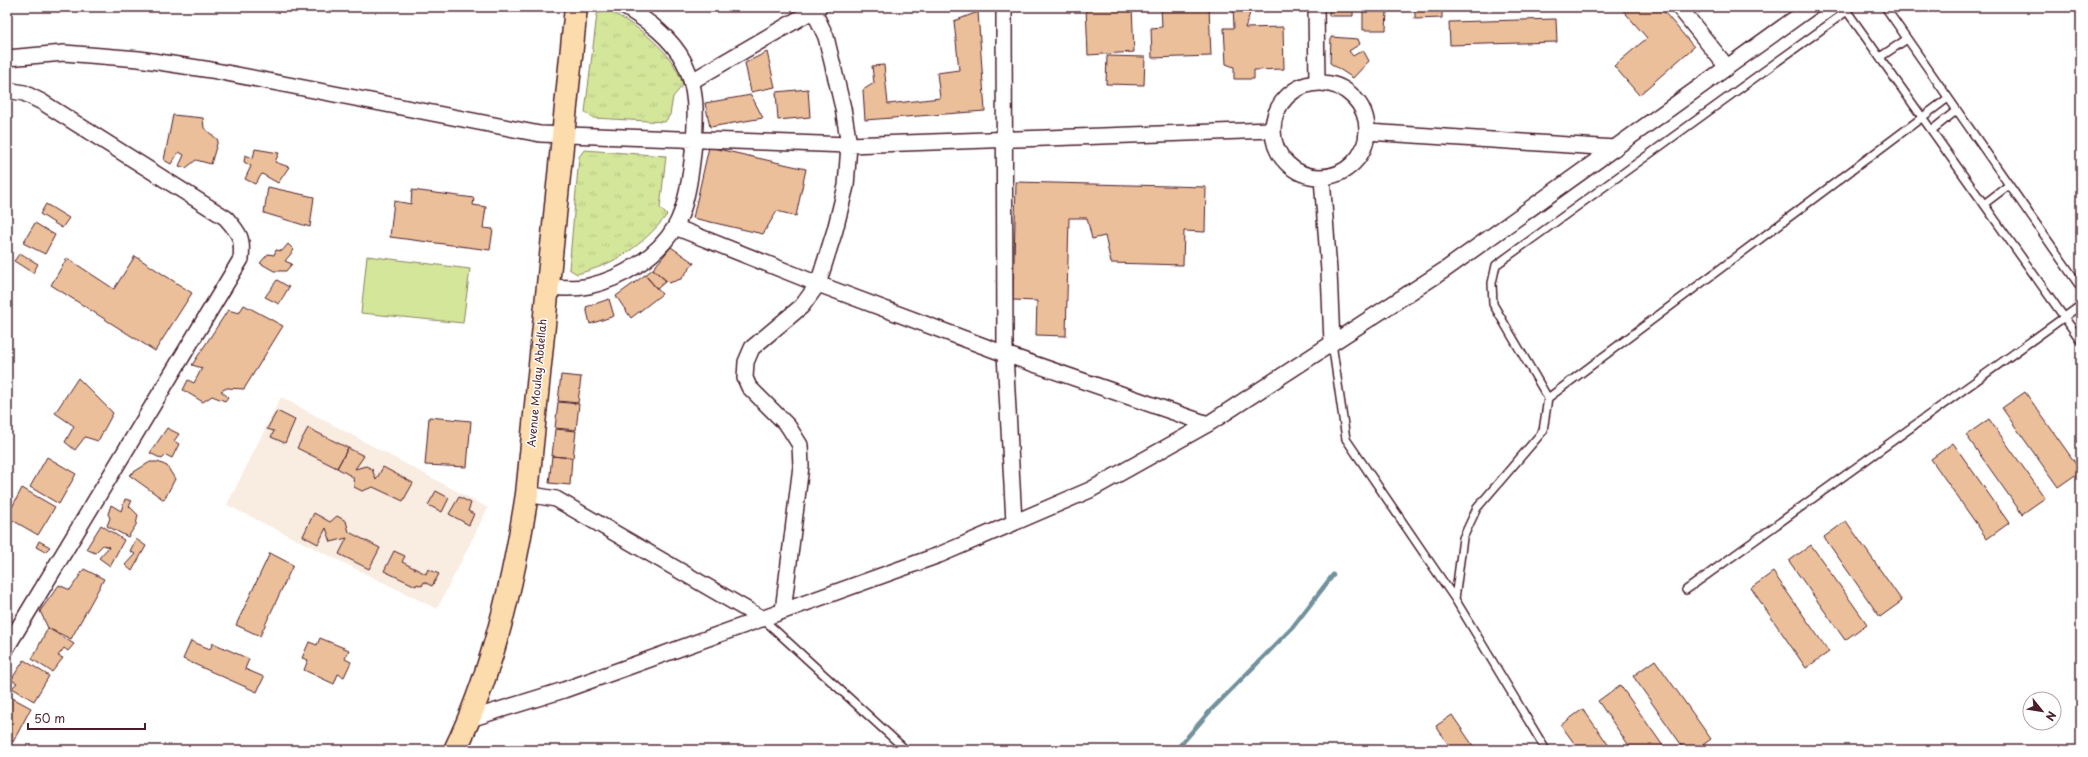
<svg xmlns="http://www.w3.org/2000/svg" width="2088" height="757" font-family="'Playpen Sans',sans-serif">
	<style>
		.built { fill: #f9ece1 }
		.grass { fill: url(#grass-tufts); stroke: #8e8262 }
		.garden { fill: #d3e69a; stroke: #8e8262 }
		.lines { fill: none; stroke-linecap: round; stroke-linejoin: round }
		.stream { stroke: #72919c; stroke-width: 4.5 }
		.building { fill: #ebbf9a; stroke: #4a1f2b }
		.service-casing { stroke: #4a1f2b; stroke-width: 10 }
		.minor-casing { stroke: #4a1f2b; stroke-width: 18 }
		.primary-casing { stroke: #4a1f2b; stroke-width: 25 }
		.service { stroke: #fff; stroke-width: 7 }
		.minor { stroke: #fff; stroke-width: 15 }
		.primary { stroke: #fcdcac; stroke-width: 22 }
		.labels { text-anchor: middle; stroke-width: 3; stroke-linejoin: round; paint-order: stroke }
		.street-label { font-size: 11px; fill: #4a1f2b; stroke: #fff }
	</style>
	<defs>
		<pattern id="grass-tufts" width="24" height="20" patternUnits="userSpaceOnUse"><rect width="24" height="20" fill="#d3e69a"/><path d="M3 7l-1-3M5 7V3M7 7l1-3M15 17l-1-3M17 17v-4M19 17l1-3" fill="none" stroke="#b7c585"/></pattern>
	</defs>
	<rect width="100%" height="100%" fill="#fff"/>
	<filter id="ink" filterUnits="userSpaceOnUse"><feTurbulence type="fractalNoise" baseFrequency=".025" numOctaves="2"/><feDisplacementMap in="SourceGraphic" scale="8" xChannelSelector="R" yChannelSelector="G"/><feConvolveMatrix kernelMatrix="1 2 1 2 8 2 1 2 1" color-interpolation-filters="sRGB"/></filter>
	<g filter="url(#ink)">
		<!-- built -->
		<path class="built" d="M281 397 488 508 437 609 227 505Z"/>
		<!-- grass -->
		<path class="grass" d="M606 8C637 27 672 48 683 85L673 97 670 115 665 122 593 118 585 112 597 14Z
			M584 150 666 156 660 208 667 215C642 246 616 264 577 274L569 269 579 157Z"/>
		<!-- garden -->
		<path class="garden" d="M367 256 470 269 463 323 361 313Z"/>
		<g class="lines">
			<!-- stream -->
			<path class="stream" d="M1176 750 1211 710 1292 628 1333 575"/>
		</g>
		<!-- building -->
		<path class="building" d="M1086 7H1132L1134 52 1088 55Z
			M1161 7H1209L1211 56 1152 58 1151 28 1162 27Z
			M1233 7H1252L1245 28 1283 27 1284 69 1254 70V79H1234V67L1226 64 1224 28H1234Z
			M1329 7H1353V16H1329Z
			M1363 7H1387V11L1363 10Z
			M1415 7H1442V18L1415 19Z
			M1620 7H1660L1694 47 1639 95 1614 66 1647 38Z
			M1694 7H1707L1699 13Z
			M1363 10 1387 11 1386 30H1363Z
			M978 12 985 111 865 120 863 90 874 83 872 66 884 65 888 104 940 98 937 73 959 70 954 21Z
			M1556 19 1557 42 1450 45 1449 22Z
			M1331 37 1358 39 1360 44 1349 51 1353 56 1363 50 1369 61 1353 78 1330 63Z
			M767 52 775 87 751 92 745 63Z
			M1107 56 1145 57 1144 85 1106 84Z
			M808 89 810 117 778 120 776 92Z
			M751 95 763 118 710 127 705 103Z
			M173 115 203 118 204 128 218 140 211 164 196 160 186 168 179 166 184 155 179 152 171 164 164 160Z
			M709 147 806 169 796 216 777 211 763 234 693 218Z
			M255 149 279 153 275 162 289 167 278 183 262 174 255 184 245 179 251 166 244 162 245 155 253 158Z
			M1016 182 1206 187 1205 232 1184 231 1183 265 1111 263 1105 236 1092 239 1087 218H1069L1066 336 1036 335 1037 301 1013 300Z
			M7 187 11 194 7 197Z
			M268 187 314 197 310 227 264 213Z
			M412 190 474 198 473 205 486 207 483 228 493 229 490 250 390 237 394 201 411 204Z
			M46 204 69 218 62 228 40 214Z
			M35 223 55 235 45 254 23 243Z
			M288 244 294 250 285 261 292 264 286 271H274L260 263 268 254 274 255 276 250 282 251Z
			M671 247 694 263 681 279 669 283 653 269Z
			M20 253 38 264 33 273 14 261Z
			M135 256 192 293 155 351 51 285 67 258 114 289Z
			M653 269 666 281 657 289 645 275Z
			M645 275 662 294 631 318 616 296Z
			M277 280 289 287 279 304 265 297Z
			M609 299 614 316 590 324 586 307Z
			M244 305 283 326 244 389 227 388 221 391 228 397 225 401 212 396 203 402 183 390 188 380 194 383 202 368 192 365 228 310 239 313Z
			M561 375 581 377 578 403 558 401Z
			M78 378 113 413 98 441 85 437 75 450 65 442 74 426 55 413Z
			M2025 392 2081 471 2058 487 2002 408Z
			M558 402 579 404 576 430 555 428Z
			M277 411 295 420 285 443 271 437 274 431 267 429Z
			M429 417 471 421 467 467 425 465Z
			M1989 419 2045 498 2022 514 1966 435Z
			M167 428 179 434 174 441 179 444 172 458 166 455 162 459 150 453Z
			M308 428 348 448 337 468 297 448Z
			M555 429 576 431 573 458 552 456Z
			M1953 443 2009 523 1987 539 1931 459Z
			M348 448 364 456 355 469 366 466 372 469 376 480 383 467 413 483 403 501 373 487 362 491 354 487 353 477 337 468Z
			M552 456 572 458 570 485 549 483Z
			M47 457 76 474 59 504 30 487Z
			M150 462H158L167 466 175 479 164 500 129 475Z
			M22 488 55 507 38 535 7 517Z
			M436 491 449 498 442 512 428 505Z
			M459 497 471 503 468 511 474 514 469 525 449 514Z
			M125 499 132 501 129 506 138 515 136 525 128 537 107 526 110 518 108 514 111 505 121 511Z
			M314 513 330 522 337 516 346 521 349 532 380 548 369 569 339 554 347 538 331 542 326 528 318 544 303 536Z
			M1846 521 1902 601 1880 617 1824 537Z
			M101 525 124 540 110 566 99 558 109 547 103 545 95 553 86 549Z
			M136 539 146 546 132 571 125 565 135 554 130 551Z
			M39 541 50 547 45 552 36 547Z
			M1811 545 1867 624 1845 640 1789 561Z
			M394 551 405 556 402 562 426 574 428 569 439 574 432 586 424 582 422 586 417 584 416 586 384 571Z
			M270 553 293 565 260 636 236 625Z
			M84 569 104 579 71 639 48 628 40 611 59 585 70 590Z
			M1773 572 1829 652 1806 668 1751 588Z
			M48 628 74 644 68 651 64 648 58 656 63 658 52 672 32 659Z
			M320 638 349 650 345 659 351 662 344 677 338 674 334 684 304 670 308 660 302 658 309 642 317 645Z
			M191 641 210 649 213 643 249 659 245 669 264 677 257 692 183 659Z
			M24 660 49 676 34 701 12 688 17 683 11 680Z
			M1655 660 1711 739 1696 750H1685L1633 676Z
			M1620 685 1666 750H1632L1598 701Z
			M7 695 31 708 13 742 7 738Z
			M1583 709 1612 750H1579L1561 725Z
			M1452 715 1476 750H1452L1436 726Z"/>
		<g class="lines">
			<!-- service casing -->
			<g class="service-casing">
				<path id="service" d="M1844 7 2081 341
					M1885 7 2081 288
					M1880 57 1907 39
					M1932 130 1957 110
					M1984 204 2009 185
					M1332 343 1346 439 1455 599 1546 750
					M1548 398 1493 304 1492 283 1496 265 1847 11
					M1686 590 2081 305
					M1455 599 1463 538 1477 508 1543 431 1548 398 1948 98
					M763 619 906 750"/>
			</g>
			<!-- minor casing -->
			<g class="minor-casing">
				<path id="minor" d="M1004 7 1005 354 1014 522
					M1316 7 1317 82
					M1679 7 1727 67
					M7 58 64 53 139 59 211 70 540 134 849 145 1272 130
					M692 81 819 7
					M1273 130a47 47 0 1 1 94 0a47 47 0 1 1-94 0Z
					M7 90 24 93 42 102 226 218C240 234 243 238 241 259L7 647
					M1367 132 1615 148
					M1322 178 1329 271 1332 343
					M675 227 818 284 1005 354 1208 424
					M547 287C561 288 575 289 589 286 621 279 658 256 675 227 687 207 692 166 694 142 696 115 697 87 684 62 671 37 648 21 625 7
					M527 494 556 499 763 619
					M783 611 801 466 800 445 788 426 749 387 745 378 746 362 752 348 802 306 818 284 835 230 846 186 849 145 843 108 826 37 812 7
					M470 719 564 690 939 555 1090 490 1208 424 1446 269 1811 7"/>
			</g>
			<!-- primary casing -->
			<g class="primary-casing">
				<path id="primary" d="M455 750C493 672 514 579 527 494L576 7"/>
			</g>
			<!-- service -->
			<use href="#service" class="service"/>
			<!-- minor -->
			<use href="#minor" class="minor"/>
			<!-- primary -->
			<use href="#primary" class="primary"/>
		</g>
	</g>
	<g class="labels">
		<!-- street labels -->
		<g class="street-label">
			<text transform="translate(537 383) rotate(-85)" y="4">Avenue Moulay Abdellah</text>
		</g>
	</g>
	<!-- margin -->
	<rect width="2088" height="757" fill="none" stroke="#fff" stroke-width="24"/>
	<rect x="12" y="12" width="2064" height="733" fill="none" stroke="#4a1f2b" stroke-width="1.5" filter="url(#ink)"/>
	<!-- north arrow -->
	<g transform="translate(2042 711) rotate(120)"><circle r="19" fill="#ffffff" stroke="#b7a5aa"/>
	<path d="M0-3L7 15L0 10L-7 15Z" fill="#4a1f2b"/>
	<text y="-6" font-size="11" font-weight="bold" text-anchor="middle" fill="#4a1f2b">N</text>
	</g>
	<!-- scale -->
	<path d="M28 723v6h117v-6" fill="none" stroke="#4a1f2b" stroke-width="2"/>
	<text x="34" y="723" font-size="12" fill="#4a1f2b" stroke="#ffffff" stroke-width="3" paint-order="stroke">50 m</text>
</svg>
